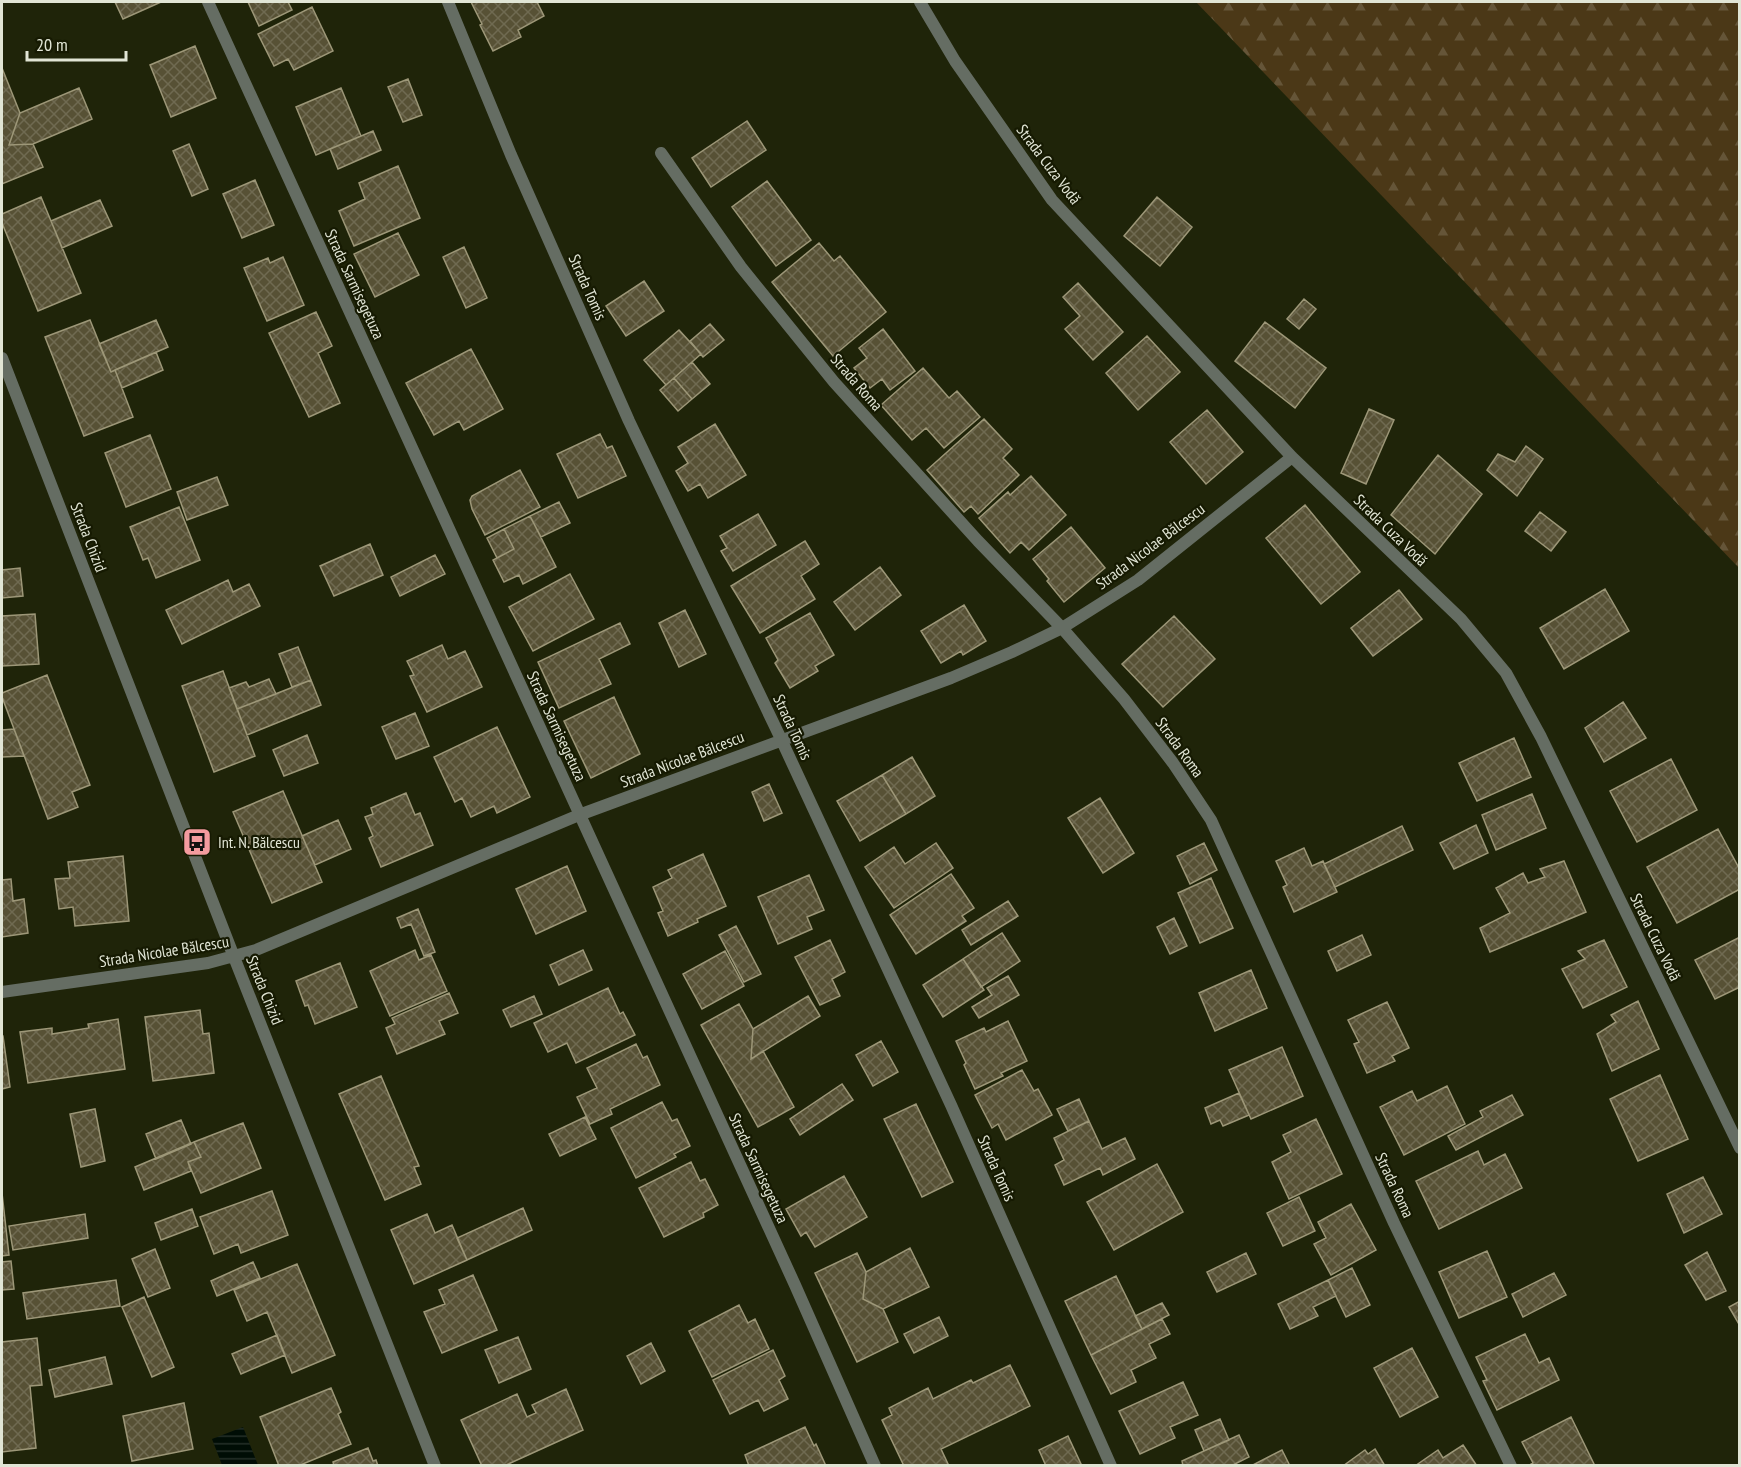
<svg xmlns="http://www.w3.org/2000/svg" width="1741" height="1467" font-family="'PT Sans Narrow',sans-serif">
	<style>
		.forest { fill: url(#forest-firs) }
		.water { fill: url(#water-rules) }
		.building { fill: url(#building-cross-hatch); stroke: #9d9778; stroke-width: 1.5 }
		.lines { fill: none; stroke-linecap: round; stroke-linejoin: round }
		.street { stroke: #656d63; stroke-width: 12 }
		.labels { text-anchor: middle; stroke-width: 4.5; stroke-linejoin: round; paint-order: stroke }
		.street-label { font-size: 16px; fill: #e1e5d5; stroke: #161a02 }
		.poi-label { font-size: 16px; fill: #e1e5d5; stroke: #161a02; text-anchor: start }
	</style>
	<defs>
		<pattern id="forest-firs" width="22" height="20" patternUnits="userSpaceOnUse" patternTransform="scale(1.5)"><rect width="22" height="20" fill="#4b3817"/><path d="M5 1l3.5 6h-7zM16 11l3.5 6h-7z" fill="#655538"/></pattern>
		<pattern id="water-rules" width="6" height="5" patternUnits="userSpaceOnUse" patternTransform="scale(1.5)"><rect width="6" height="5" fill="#000d05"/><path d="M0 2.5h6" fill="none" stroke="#253029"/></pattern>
		<pattern id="building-cross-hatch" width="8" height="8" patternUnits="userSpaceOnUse" patternTransform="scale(1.5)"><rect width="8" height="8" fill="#575135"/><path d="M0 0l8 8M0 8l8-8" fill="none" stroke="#6f6a51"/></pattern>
	</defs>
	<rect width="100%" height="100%" fill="#1f2409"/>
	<!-- forest -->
	<path class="forest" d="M1196 2H1739V568Z"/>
	<!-- water -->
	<path class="water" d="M243 1427 258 1465H222L212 1439Z"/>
	<!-- building -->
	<path class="building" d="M115 2H161L123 19Z
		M248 2H288L292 10 259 26Z
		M471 2H537L544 16 518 30 521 37 493 51 480 25 482 24Z
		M312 7 333 51 294 70 288 59 274 66 258 34Z
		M195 46 216 98 171 117 150 65Z
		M2 68 20 113 9 145 33 144 43 167 2 184Z
		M408 79 422 115 403 122 388 87Z
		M79 88 92 119 33 144 9 145 20 113Z
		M341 88 361 136 316 155 296 107Z
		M747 121 766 150 711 187 692 158Z
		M373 131 381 150 338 169 330 149Z
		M189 144 208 189 192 196 173 151Z
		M398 166 420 218 354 246 339 211 365 199 359 183Z
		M255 180 274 225 242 238 223 194Z
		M767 181 811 240 776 266 732 207Z
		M41 197 81 293 38 311 2 223V214Z
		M1157 197 1192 227 1160 266 1124 236Z
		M100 200 112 226 62 248 51 221Z
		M398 233 419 275 375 297 354 254Z
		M819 243 834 261 840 256 886 312 833 356 772 282Z
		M464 247 487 298 466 308 443 257Z
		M283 257 304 305 267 321 244 268 268 258 270 263Z
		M644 281 664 311 626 336 606 306Z
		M1078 283 1123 332 1093 360 1065 329 1080 316 1063 297Z
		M1304 299 1316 309 1299 329 1287 319Z
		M316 312 332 346 318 353 340 403 309 417 269 333Z
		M90 320 111 372 115 370 133 417 84 436 45 337Z
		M156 320 168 347 111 372 99 344Z
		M1265 322 1326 368 1295 408 1235 361Z
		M710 324 724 340 703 357 690 341Z
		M883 329 915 371 890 390 882 379 870 388 854 368 867 358 859 348Z
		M679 330 701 354 666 385 644 360Z
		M1147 336 1180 372 1138 410 1106 373Z
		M471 349 503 409 464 430 459 421 434 435 406 383Z
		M156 352 163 370 122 388 115 370Z
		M692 362 710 384 692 399 674 378Z
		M923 368 949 398 957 391 980 417 944 448 926 428 912 440 881 405Z
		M674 378 692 399 678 411 660 390Z
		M1369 409 1394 420 1366 484 1341 473Z
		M1207 410 1243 452 1206 484 1170 442Z
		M984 419 1012 449 1003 458 1019 475 978 514 971 506 964 512 927 470Z
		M715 424 746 475 708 498 700 484 688 491 676 471 688 463 678 447Z
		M600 434 607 448 612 446 626 476 578 498 557 454Z
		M150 435 171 489 126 507 105 453Z
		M1526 446 1543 459 1517 496 1487 470 1498 454 1515 462Z
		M1438 455 1482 494 1435 554 1391 515Z
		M520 470 540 507 485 535 472 509 470 500 472 496Z
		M1031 476 1066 515 1029 550 1021 542 1010 553 979 518 1008 492 1010 495Z
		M217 477 228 505 187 520 177 492Z
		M559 502 570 523 541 537 530 516Z
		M1305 505 1360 572 1321 604 1266 538Z
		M179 507 200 560 156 578 148 558 143 560 130 527Z
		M1540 512 1566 532 1551 551 1525 531Z
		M758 514 776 545 733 571 721 551 727 548 720 536Z
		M530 516 556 567 523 584 519 575 504 582 493 560 514 549 504 529Z
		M1071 527 1105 568 1064 602 1047 581 1049 579 1033 559Z
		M504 529 514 549 497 558 487 538Z
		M805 541 819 564 801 576 815 599 760 633 731 586Z
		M370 544 383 575 334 596 320 566Z
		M435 555 445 574 400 596 391 577Z
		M880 567 901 595 855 630 834 602Z
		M20 568 23 596 2 598V570Z
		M570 574 594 619 533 651 509 607Z
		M228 580 233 592 249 584 260 606 182 644 166 610Z
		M1605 589 1629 631 1564 669 1540 628Z
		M1399 590 1422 619 1373 656 1351 628Z
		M964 605 986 641 963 655 961 651 941 663 921 631Z
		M685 610 706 654 679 667 659 623Z
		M810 613 834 655 815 666 818 671 790 688 775 663 778 660 766 638Z
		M35 614 39 664 2 666V616Z
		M1174 616 1215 659 1163 707 1122 664Z
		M620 623 630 644 599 659 611 684 559 708 538 662Z
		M442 645 448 659 465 651 482 687 427 712 410 676 414 675 407 661Z
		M298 647 311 680 292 687 279 654Z
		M223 671 255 756 214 772 182 686Z
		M47 675 90 785 72 792 78 807 48 819 2 697V693Z
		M269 679 276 694 237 709 229 688 246 682 249 687Z
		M311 680 321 705 247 735 237 709Z
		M614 697 640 754 591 778 564 721Z
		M1623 702 1646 738 1604 762 1585 728Z
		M415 713 429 746 396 759 382 727Z
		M497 727 530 797 497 813 494 806 471 817 462 798 455 802 434 757Z
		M14 729 24 756 2 757V730Z
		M307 735 318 763 284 776 273 750Z
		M1514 738 1531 777 1477 801 1459 763Z
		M912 757 935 796 906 814 882 775Z
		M1671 759 1697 810 1637 842 1610 791Z
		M882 775 906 814 860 841 837 801Z
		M769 784 782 813 764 821 752 792Z
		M283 791 322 882 272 903 233 812Z
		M406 793 415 815 420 813 433 845 381 867 369 838 373 836 365 817 373 814 371 808Z
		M1532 794 1546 828 1496 850 1482 815Z
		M1100 798 1134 853 1103 873 1068 818Z
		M338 820 351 849 315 865 302 836Z
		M1476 825 1488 853 1454 869 1440 843Z
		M1402 826 1413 850 1335 887 1324 864Z
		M1718 829 1740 870V889L1677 923 1647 867Z
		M936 843 953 868 894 908 865 867 894 847 905 864Z
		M1204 843 1217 870 1190 884 1177 856Z
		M1304 848 1312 866 1323 861 1337 892 1294 912 1283 887 1287 885 1276 861Z
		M703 854 726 906 697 919 698 922 668 936 658 913 663 911 653 887 672 878 668 870Z
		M123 856 129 921 75 926 73 907 59 909 55 879 70 878 68 862Z
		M1564 861 1586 912 1490 952 1480 928 1510 913 1496 888 1523 873 1528 883 1545 877 1540 869Z
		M567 866 586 911 536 934 516 889Z
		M951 874 974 908 962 916 966 921 916 954 890 915Z
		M809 875 824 910 807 917 812 929 778 944 758 897Z
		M1211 878 1233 928 1200 943 1178 893Z
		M11 879 13 901 24 899 28 933 2 937V880Z
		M1008 901 1018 916 971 945 962 930Z
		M418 909 435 952 424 956 411 924 401 928 397 918Z
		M1174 918 1187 946 1170 954 1157 927Z
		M736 926 761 974 744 982 719 935Z
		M1002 933 1020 961 981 987 963 959Z
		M1362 935 1371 955 1337 971 1328 951Z
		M1740 937V987L1715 999 1695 960Z
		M830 940 845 972 832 979 840 996 820 1005 795 957Z
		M1604 940 1627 987 1583 1008 1562 969 1585 959 1578 951Z
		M415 950 419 960 431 955 447 991 390 1016 370 971Z
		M583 950 592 970 559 985 550 965Z
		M725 951 744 986 702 1009 683 974Z
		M963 959 984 990 943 1017 923 985Z
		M340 963 357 1007 315 1024 308 1005 305 1006 296 981Z
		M1251 970 1267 1008 1215 1031 1199 993Z
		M1008 976 1019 995 979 1018 972 1007 992 995 987 988Z
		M608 988 620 1014 623 1012 635 1035 576 1063 567 1043 548 1052 534 1023Z
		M449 993 458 1013 439 1021 445 1034 397 1054 386 1028 395 1024 392 1018Z
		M534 996 542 1014 511 1027 503 1010Z
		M808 996 820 1016 751 1059 753 1029Z
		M1638 1001 1659 1049 1612 1071 1597 1034 1616 1022 1611 1015Z
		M1387 1002 1409 1048 1392 1056 1395 1061 1367 1073 1354 1044 1359 1042 1348 1020Z
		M739 1004 753 1029 751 1059 763 1051 794 1107 758 1127 701 1025Z
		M200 1010 203 1034 209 1033 214 1073 153 1081 145 1017Z
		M118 1019 125 1069 28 1083 20 1032 52 1028V1034L89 1028 88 1024Z
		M1008 1021 1027 1061 1001 1073 1003 1076 975 1089 964 1065 966 1063 956 1041 984 1028 986 1032Z
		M2 1036H3L10 1087 2 1089Z
		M881 1041 898 1072 873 1086 856 1055Z
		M636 1044 643 1058 647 1056 660 1085 610 1109 612 1114 590 1124 577 1097 597 1088 587 1068Z
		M1282 1047 1303 1096 1251 1119 1229 1070Z
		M1022 1070 1034 1091 1038 1089 1052 1115 1006 1140 998 1124 992 1128 975 1095Z
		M1660 1075 1688 1139 1638 1161 1610 1099Z
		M381 1076 419 1166 414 1167 421 1184 385 1200 339 1094Z
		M842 1084 853 1100 800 1135 790 1119Z
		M1447 1086 1465 1124 1404 1155 1380 1107 1412 1091 1417 1101Z
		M1239 1093 1249 1115 1223 1126 1220 1120 1211 1124 1205 1108Z
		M1512 1095 1523 1115 1456 1150 1448 1136 1483 1117 1480 1111Z
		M1079 1099 1089 1121 1068 1131 1057 1109Z
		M662 1102 672 1121 677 1119 690 1146 674 1154 676 1157 636 1178 611 1128Z
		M916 1104 953 1182 922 1197 884 1119Z
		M95 1109 105 1161 81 1167 70 1114Z
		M585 1117 596 1139 560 1156 549 1134Z
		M1316 1119 1342 1174 1289 1199 1272 1162 1291 1152 1283 1135Z
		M181 1120 191 1144 156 1159 146 1134Z
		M1089 1121 1102 1149 1125 1138 1135 1159 1103 1175 1100 1168 1064 1185 1055 1165 1064 1160 1054 1138Z
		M243 1123 261 1168 201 1193 188 1162 201 1157 194 1142Z
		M194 1142 201 1157 188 1162 191 1171 144 1190 135 1167Z
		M1478 1151 1484 1165 1505 1154 1522 1188 1439 1229 1416 1181Z
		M691 1162 700 1181 705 1179 718 1205 703 1213 704 1217 664 1237 639 1188Z
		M1157 1164 1183 1212 1114 1250 1087 1202Z
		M844 1176 867 1217 815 1247 806 1232 801 1236 786 1209Z
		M1703 1177 1722 1214 1684 1233 1667 1194Z
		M272 1191 288 1235 241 1253 238 1244 214 1254 200 1217Z
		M2 1193 9 1255 2 1256Z
		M1299 1197 1315 1231 1283 1246 1267 1213Z
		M1351 1204 1376 1250 1331 1275 1314 1244 1326 1238 1318 1222Z
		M523 1208 532 1230 467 1260 457 1238Z
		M192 1209 198 1226 161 1240 155 1223Z
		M85 1214 88 1238 13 1250 9 1226Z
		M427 1214 435 1233 452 1225 467 1260 414 1284 391 1230Z
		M910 1248 929 1287 883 1309 863 1299 866 1272Z
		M155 1249 170 1288 148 1297 132 1259Z
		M1487 1251 1507 1297 1459 1318 1439 1272Z
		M1707 1252 1726 1291 1706 1300 1685 1265Z
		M857 1253 866 1272 863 1299 883 1309 898 1342 857 1362 815 1273Z
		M1246 1253 1256 1274 1217 1292 1207 1272Z
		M11 1261 14 1289 2 1290V1262Z
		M253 1262 260 1278 217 1296 211 1281Z
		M297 1264 335 1355 292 1373 267 1312 247 1321 234 1290Z
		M1352 1268 1370 1305 1346 1317 1328 1280Z
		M1554 1273 1566 1295 1523 1317 1512 1294Z
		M473 1275 497 1330 442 1353 424 1312 445 1304 439 1290Z
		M1116 1276 1142 1329 1091 1355 1065 1301Z
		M116 1280 120 1306 27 1319 23 1293Z
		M1328 1280 1336 1296 1313 1307 1318 1316 1290 1329 1278 1304Z
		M144 1297 174 1367 152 1377 122 1307Z
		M1740 1301V1326L1729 1307Z
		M1162 1303 1169 1315 1142 1329 1135 1316Z
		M739 1305 748 1323 755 1319 769 1349 712 1377 689 1331Z
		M939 1317 948 1336 914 1353 904 1334Z
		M1162 1319 1170 1334 1149 1344 1156 1358 1131 1370 1136 1382 1111 1394 1091 1355Z
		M1525 1334 1539 1363 1549 1358 1559 1380 1497 1410 1483 1381 1487 1380 1476 1357Z
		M277 1335 285 1355 241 1374 232 1354Z
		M518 1337 531 1369 499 1383 485 1350Z
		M37 1338 42 1385 30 1386 36 1448 2 1452V1342Z
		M651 1343 665 1371 641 1384 627 1356Z
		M1412 1348 1438 1397 1400 1417 1374 1368Z
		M773 1350 785 1376 779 1380 788 1399 764 1411 758 1400 730 1414 713 1380Z
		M105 1357 112 1384 55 1397 49 1370Z
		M1010 1365 1030 1406 941 1449 949 1466H904L882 1420 892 1415 889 1408 928 1388 933 1399 971 1380 973 1383Z
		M1183 1382 1198 1415 1170 1427 1175 1438 1140 1454 1119 1411Z
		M331 1388 341 1412 338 1414 351 1444 298 1466H279L260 1417Z
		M566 1389 583 1430 504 1466H482L461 1420 517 1394 527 1417 536 1413 532 1405Z
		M184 1403 193 1449 132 1461 123 1416Z
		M1571 1417 1595 1466H1528L1533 1463 1522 1442Z
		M1220 1419 1229 1440 1204 1451 1195 1430Z
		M805 1427 814 1446 816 1444 826 1466H749L745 1455Z
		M1239 1435 1249 1457 1231 1466H1183L1182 1461Z
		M1068 1436 1081 1464 1077 1466H1046L1039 1450Z
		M1463 1445 1477 1466H1415L1438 1450 1443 1458Z
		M368 1448 373 1461 376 1460 378 1466H334L333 1462Z
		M1375 1449 1385 1466H1343L1365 1450 1368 1454Z
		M1282 1450 1290 1466H1251Z"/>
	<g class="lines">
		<!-- street -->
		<path class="street" d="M208 2 795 1285 875 1466
			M448 2 511 155 629 421 781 739 951 1105 1111 1466
			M920 2 955 61 1052 200 1292 457 1461 619 1506 673 1541 737 1740 1148
			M661 153 741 267 834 382 978 541 1062 628 1124 699 1173 763 1211 820 1394 1223 1511 1466
			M2 358 234 957 435 1466
			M2 992 208 963 256 950 579 815 951 678 1012 652 1062 628 1138 580 1292 457"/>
	</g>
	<!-- icons -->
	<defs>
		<g id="bus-square" transform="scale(1.5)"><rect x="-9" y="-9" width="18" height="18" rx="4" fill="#f49b9f" stroke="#161a02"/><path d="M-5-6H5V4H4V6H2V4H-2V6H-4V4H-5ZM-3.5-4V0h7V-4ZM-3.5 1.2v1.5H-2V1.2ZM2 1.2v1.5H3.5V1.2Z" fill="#111"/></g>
	</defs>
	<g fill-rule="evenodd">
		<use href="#bus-square" x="197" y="842"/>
	</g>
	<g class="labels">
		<!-- street labels -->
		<g class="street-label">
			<text transform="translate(1049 164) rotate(53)" y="6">Strada Cuza Vodă</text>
			<text transform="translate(355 284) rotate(65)" y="6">Strada Sarmisegetuza</text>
			<text transform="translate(588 287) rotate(66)" y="6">Strada Tomis</text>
			<text transform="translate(857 382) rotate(49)" y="6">Strada Roma</text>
			<text transform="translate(1391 530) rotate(44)" y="6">Strada Cuza Vodă</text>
			<text transform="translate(89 537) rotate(69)" y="6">Strada Chizid</text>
			<text transform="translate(1150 546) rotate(-37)" y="6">Strada Nicolae Bălcescu</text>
			<text transform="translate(557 726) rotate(65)" y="6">Strada Sarmisegetuza</text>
			<text transform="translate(793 727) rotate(65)" y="6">Strada Tomis</text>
			<text transform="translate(1180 747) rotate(54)" y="6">Strada Roma</text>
			<text transform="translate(682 759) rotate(-21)" y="6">Strada Nicolae Bălcescu</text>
			<text transform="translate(1656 937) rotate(64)" y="6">Strada Cuza Vodă</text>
			<text transform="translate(164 951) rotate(-9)" y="6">Strada Nicolae Bălcescu</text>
			<text transform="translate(265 990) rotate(68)" y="6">Strada Chizid</text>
			<text transform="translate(759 1168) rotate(65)" y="6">Strada Sarmisegetuza</text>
			<text transform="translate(997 1168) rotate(66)" y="6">Strada Tomis</text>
			<text transform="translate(1395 1185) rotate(65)" y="6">Strada Roma</text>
		</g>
		<!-- poi labels -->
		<g class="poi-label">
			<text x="218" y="848">Int. N. Bălcescu</text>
		</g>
	</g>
	<!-- border -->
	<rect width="1741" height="1467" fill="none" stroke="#e1e5d5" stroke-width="6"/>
	<!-- scale -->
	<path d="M27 51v9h99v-9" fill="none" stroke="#e1e5d5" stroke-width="3"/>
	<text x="36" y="51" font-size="18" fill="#e1e5d5" stroke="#161a02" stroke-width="4.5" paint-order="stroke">20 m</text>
</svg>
